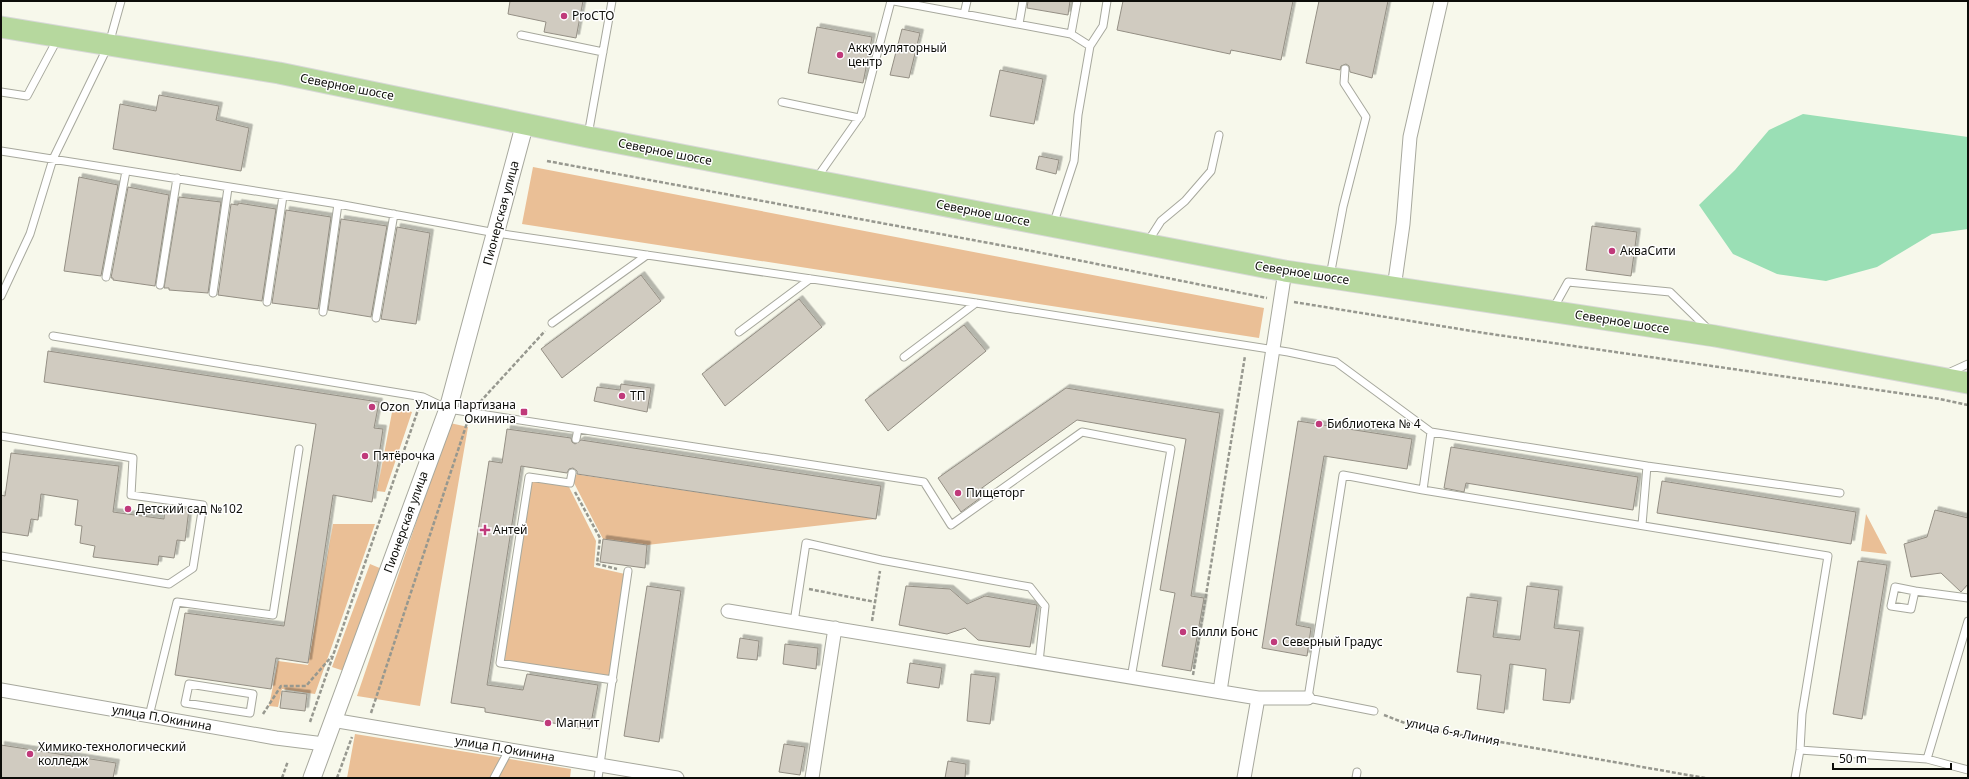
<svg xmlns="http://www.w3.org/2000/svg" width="1969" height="779" font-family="'Noto Sans',sans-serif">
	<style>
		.green { fill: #eabf96 }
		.water { fill: #9adfb5 }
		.building { fill: #d0cbc0; stroke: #948f84; filter: url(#shadow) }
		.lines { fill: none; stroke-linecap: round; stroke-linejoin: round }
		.service-casing { stroke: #a7a89d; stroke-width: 9 }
		.minor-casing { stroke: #a7a89d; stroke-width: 15 }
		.tertiary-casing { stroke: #a7a89d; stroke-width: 19 }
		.primary-casing { stroke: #d8d8d8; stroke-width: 23 }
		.path { stroke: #97988f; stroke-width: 2.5; stroke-dasharray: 4 2; stroke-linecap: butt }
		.service { stroke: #fff; stroke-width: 7 }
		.minor { stroke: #fff; stroke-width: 13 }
		.tertiary { stroke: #fff; stroke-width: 17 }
		.primary { stroke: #b6d89e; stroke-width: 21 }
		.poi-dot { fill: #c03a7b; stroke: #fff; stroke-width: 1.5 }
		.labels { text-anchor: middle; stroke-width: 3; stroke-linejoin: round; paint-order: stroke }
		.poi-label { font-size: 12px; fill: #0d0d09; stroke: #fff; text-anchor: start }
		.street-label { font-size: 12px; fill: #0d0d09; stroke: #fff }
	</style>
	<defs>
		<filter id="shadow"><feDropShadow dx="3.5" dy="-3.5" stdDeviation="0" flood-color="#0004"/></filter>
	</defs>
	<rect width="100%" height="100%" fill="#f7f8eb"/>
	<!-- green -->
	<path class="green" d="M533 167 1264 308 1259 338 522 224Z
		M393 407 412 412 385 492 377 491Z
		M450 423 468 427 420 706 357 696Z
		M574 474 876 519 647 545 603 539 573 481Z
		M531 480 568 485 596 541 594 567 625 574 610 677 503 661Z
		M1866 514 1887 554 1861 551Z
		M333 524H375L315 694 282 689 278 707 269 706 278 661 308 665Z
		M370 564 382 569 344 671 332 667Z
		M355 734 571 769 570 778H347Z"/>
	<!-- water -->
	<path class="water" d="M1803 114 1968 137V229L1932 234 1877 267 1826 281 1777 274 1733 254 1699 205 1735 170 1769 130Z"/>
	<!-- building -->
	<path class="building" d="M510 1H583L576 38 544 32 546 22 508 14Z
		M1028 1H1070L1068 15 1027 8Z
		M1123 1H1293L1281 60 1231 50 1230 54 1117 30Z
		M1319 1H1388L1372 78 1350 72 1349 66 1346 64 1341 66 1340 70 1306 63Z
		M817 27 872 37 863 83 808 73Z
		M902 29 920 33 909 78 890 75Z
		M1000 70 1043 79 1034 124 990 116Z
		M159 95 219 106 216 120 249 128 241 171 113 149 120 104 156 111Z
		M1039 156 1059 160 1056 174 1036 169Z
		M79 177 118 185 101 276 64 271Z
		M128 187 169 195 155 286 113 280V278H111Z
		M179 197 221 202 208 293 169 290V288H164Z
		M238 203 276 209 262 301 218 295 231 204 238 205Z
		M286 210 331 217 318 309 272 303Z
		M341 219 387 226 371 317 328 310Z
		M1592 226 1637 232 1631 276 1586 270Z
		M397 227 430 233 416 324 381 319Z
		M641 275 661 301 562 378 541 349Z
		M799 299 822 327 725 406 702 374Z
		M964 325 986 351 888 431 865 400Z
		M48 351 379 402 374 428 383 429 372 502 333 495 308 663 276 658 271 689 175 675 185 613 284 626 316 424 44 382Z
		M621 384 651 388 647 412 594 401 597 387 620 390Z
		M1066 388 1220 413 1191 596 1204 598 1191 671 1162 666 1175 593 1160 590 1186 439 1077 420 979 490 983 496 961 512 938 478Z
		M1298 421 1412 439 1407 469 1324 456 1296 625 1311 628 1307 656 1262 648Z
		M507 429 571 438 572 442 575 444 581 440 881 486 876 519 577 474V471L573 468 569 469 567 473 521 466 487 685 523 690 527 674 598 685 590 729 485 712V708L451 703 489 461 502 463Z
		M1451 447 1638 477 1633 510 1466 483 1464 492 1444 488Z
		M11 453 119 466 113 512 164 519 165 506 189 509 185 541 177 540 174 558 159 556 158 565 93 557 95 546 80 543 82 526 75 525 78 500 41 494 38 520 31 519 28 536 1 532V495L5 496Z
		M1662 481 1856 512 1851 544 1657 513Z
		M1935 510 1968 518V584L1961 592 1941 573 1911 577 1904 544 1927 537Z
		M603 539 647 545 645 568 600 562Z
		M1858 561 1887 565 1862 719 1833 714Z
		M647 586 681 591 659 742 624 736Z
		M906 586 950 589 967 604 985 596 1037 605 1030 647 978 640 965 628 947 634 899 625Z
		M1527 586 1559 590 1554 628 1580 631 1570 703 1543 700 1546 669 1510 664 1504 713 1477 709 1481 675 1457 672 1467 597 1498 601 1493 637 1520 640Z
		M740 638 759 641 757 660 737 658Z
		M785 644 818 648 816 669 783 664Z
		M910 663 942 668 939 688 907 683Z
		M971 674 996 677 990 724 967 721Z
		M282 691 307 694 305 711 280 708Z
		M784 744 805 747 800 775 779 772Z
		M1 745 116 763 113 778H1Z
		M948 761 966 764 965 778H945Z"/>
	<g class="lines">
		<!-- service casing -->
		<g class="service-casing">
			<path id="service" d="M894 1 1071 34
				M1077 1 1071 34 1090 46
				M964 14 967 1
				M1019 24 1023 1
				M521 35 603 52
				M1 92 27 96 58 38
				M782 102 859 118
				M588 135 612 1
				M1 151 338 204 496 233 976 303 1288 352 1336 362 1431 432 1423 490 1828 556 1802 714 1800 750 1795 778
				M816 179 861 115 891 1
				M1053 225 1074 161 1078 115 1090 46 1103 26 1107 1
				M1147 243 1161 221 1185 201 1211 171 1219 135
				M1330 276 1343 207 1366 117 1344 83 1345 69
				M106 277 126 171
				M160 285 177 178
				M213 293 228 188
				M1 296 30 234 53 159 109 44 121 1
				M267 302 283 196
				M1553 309 1568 282 1670 292 1708 329
				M323 312 338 204
				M376 318 394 214
				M552 323 647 255
				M739 332 810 279
				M53 336 423 397 448 409 924 482 951 525 1082 432 1171 449 1131 678
				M904 357 976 303
				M1946 374 1968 364
				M1431 432 1647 466 1642 525
				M1 436 133 458 131 495 203 505 193 568 169 584 1 556
				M576 439 578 429
				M1647 466 1840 493
				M572 473 570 483 529 477 500 663 613 680
				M1915 591 1911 609 1891 606 1895 587 1915 591 1968 598
				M794 622 806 543 881 560 1030 587 1045 606 1039 662
				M189 684 253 694 250 713 185 703Z
				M1374 711 1308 698 1343 475 1423 490
				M149 716 177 602 273 615 299 449
				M1800 750 1927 759 1968 770
				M1927 759 1968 621
				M494 778 509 750
				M598 778 628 571
				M1356 778 1357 772"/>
		</g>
		<!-- minor casing -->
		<g class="minor-casing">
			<path id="minor" d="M1394 288 1403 224 1410 137 1441 1
				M728 611 1258 698H1308
				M1 690 276 738 324 744
				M1220 691 1285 271
				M332 720 677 778
				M812 778 835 628
				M1244 778 1258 698"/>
		</g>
		<!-- tertiary casing -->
		<g class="tertiary-casing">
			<path id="tertiary" d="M312 778 448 409 525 123"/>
		</g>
		<!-- primary casing -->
		<g class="primary-casing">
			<path id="primary" d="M1 27 279 73 588 137 1285 271 1715 336 1968 383"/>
		</g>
		<!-- path -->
		<path class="path" d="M547 161 1032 251 1267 298
			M1294 302 1484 333 1940 399 1968 405
			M480 402 545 331
			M575 492 600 538 597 564 617 569
			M809 589 875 602
			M872 621 880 571
			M1193 675 1245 356
			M371 713 467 423
			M263 714 281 686H306L332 656
			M1384 715 1415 727 1705 778
			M310 722 419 407
			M282 778 288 761
			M337 778 352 737"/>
		<!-- service -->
		<use href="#service" class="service"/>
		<!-- minor -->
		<use href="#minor" class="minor"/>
		<!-- tertiary -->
		<use href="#tertiary" class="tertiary"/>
		<!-- primary -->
		<use href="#primary" class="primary"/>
	</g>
	<!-- markers -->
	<g class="poi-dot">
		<circle cx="564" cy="16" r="4"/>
		<circle cx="840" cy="55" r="4"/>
		<circle cx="1612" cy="251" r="4"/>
		<circle cx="622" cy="396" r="4"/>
		<circle cx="372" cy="407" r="4"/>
		<rect x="520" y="408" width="8" height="8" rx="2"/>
		<circle cx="1319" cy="424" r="4"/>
		<circle cx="365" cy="456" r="4"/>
		<circle cx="958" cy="493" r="4"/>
		<circle cx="128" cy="509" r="4"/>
		<path d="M483 524h4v4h4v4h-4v4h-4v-4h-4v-4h4z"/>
		<circle cx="1183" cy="632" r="4"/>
		<circle cx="1274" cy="642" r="4"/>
		<circle cx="548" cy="723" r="4"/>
		<circle cx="30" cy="754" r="4"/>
	</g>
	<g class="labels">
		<!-- poi labels -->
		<g class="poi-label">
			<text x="572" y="20">ProСТО</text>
			<text x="848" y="52">Аккумуляторный<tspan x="848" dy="14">центр</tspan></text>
			<text x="1620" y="255">АкваСити</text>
			<text x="630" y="400">ТП</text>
			<text x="516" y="409" text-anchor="end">Улица Партизана<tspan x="516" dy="14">Окинина</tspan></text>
			<text x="380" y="411">Ozon</text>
			<text x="1327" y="428">Библиотека № 4</text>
			<text x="373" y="460">Пятёрочка</text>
			<text x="966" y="497">Пищеторг</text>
			<text x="136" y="513">Детский сад №102</text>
			<text x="493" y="534">Антей</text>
			<text x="1191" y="636">Билли Бонс</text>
			<text x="1282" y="646">Северный Градус</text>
			<text x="556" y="727">Магнит</text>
			<text x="38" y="751">Химико-технологический<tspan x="38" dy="14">колледж</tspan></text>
		</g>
		<!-- street labels -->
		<g class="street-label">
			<text transform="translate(347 87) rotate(11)" y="4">Северное шоссе</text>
			<text transform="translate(665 152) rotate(11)" y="4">Северное шоссе</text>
			<text transform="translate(501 213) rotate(-75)" y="4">Пионерская улица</text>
			<text transform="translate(983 213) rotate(11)" y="4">Северное шоссе</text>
			<text transform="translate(1302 273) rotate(9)" y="4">Северное шоссе</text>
			<text transform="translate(1622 322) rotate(9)" y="4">Северное шоссе</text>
			<text transform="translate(406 522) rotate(-70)" y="4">Пионерская улица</text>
			<text transform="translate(162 718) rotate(10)" y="4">улица П.Окинина</text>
			<text transform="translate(1453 732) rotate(12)" y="4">улица 6-я Линия</text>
			<text transform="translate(505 749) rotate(10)" y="4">улица П.Окинина</text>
		</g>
	</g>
	<!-- border -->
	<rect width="1969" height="779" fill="none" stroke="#0d0d09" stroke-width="4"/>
	<!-- scale -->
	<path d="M1833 763v6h118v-6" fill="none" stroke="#0d0d09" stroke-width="2"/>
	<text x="1839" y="763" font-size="12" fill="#0d0d09" stroke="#ffffff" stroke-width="3" paint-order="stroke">50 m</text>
</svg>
